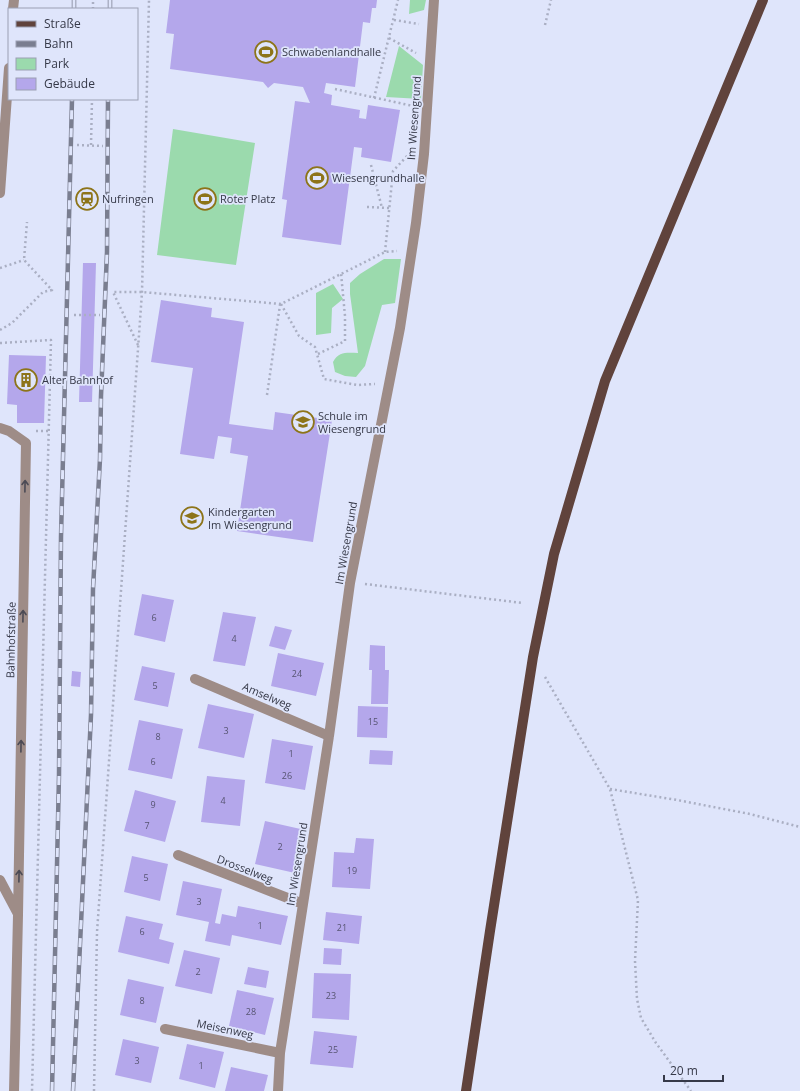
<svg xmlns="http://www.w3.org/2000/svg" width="800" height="1091" font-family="'Open Sans',sans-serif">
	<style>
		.green { fill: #9bdaad }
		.building { fill: #b4a7eb }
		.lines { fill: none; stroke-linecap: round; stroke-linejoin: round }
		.path { stroke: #aaafc3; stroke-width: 2.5; stroke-dasharray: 2 3; stroke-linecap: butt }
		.minor { stroke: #9e8c87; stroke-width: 10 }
		.major { stroke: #60433c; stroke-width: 10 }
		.rail-casing { stroke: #7a7e90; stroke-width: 4.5 }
		.rail { stroke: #dfe5fb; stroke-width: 3; stroke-dasharray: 9; stroke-linecap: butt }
		.oneway { stroke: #4b4a55 }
		.labels { text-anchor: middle; stroke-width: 3.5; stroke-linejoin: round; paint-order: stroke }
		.number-label { font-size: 9px; fill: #565471 }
		.poi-label { font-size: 11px; fill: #363948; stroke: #dfe5fb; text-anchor: start }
		.street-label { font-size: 11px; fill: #363948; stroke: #dfe5fb }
	</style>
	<rect width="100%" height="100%" fill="#dfe5fb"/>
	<!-- green -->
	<path class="green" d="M410 0H426L424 10 409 14Z
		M399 46 423 65 421 99 386 97Z
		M173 129 255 143 236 265 157 255Z
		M384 259H401L395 303 382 305 365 366 356 377 345 376 335 372 333 362C339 351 347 353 358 353L350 294V283L360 274Z
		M333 284 343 299 332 308 331 333 316 335V293Z"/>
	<!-- building -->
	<path class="building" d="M170 0H377L376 8H372L370 23 363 22 355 87 326 83 324 93 332 95 331 105 360 110 359 118 366 119 368 105 400 110 391 162 361 157 362 148 354 147 341 245 282 237 287 200 282 199 295 101 310 103 303 87 274 83 268 88 263 82 170 69 174 34 166 33Z
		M83 263H96L92 402H79Z
		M161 300 212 308 211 317 244 322 229 424 273 430 275 412 332 420 313 542 237 531 248 456 230 453 232 438 218 436 214 459 180 454 193 368 151 362Z
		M9 355 46 356 44 423H17V405L7 404Z
		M142 594 174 600 165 642 134 635Z
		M223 612 256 617 245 666 213 661Z
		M275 626 292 630 285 650 269 646Z
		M370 645 385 646V670H389L388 704H371L372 670H369Z
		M278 653 324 663 316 696 271 686Z
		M142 666 175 673 168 707 134 700Z
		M72 671 81 672 80 687 71 686Z
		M208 704 254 714 244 758 198 748Z
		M358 706 388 707 387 738 357 737Z
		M139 720 183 729 172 779 128 770Z
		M272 739 313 746 305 790 265 783Z
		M370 750 393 751 392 765 369 764Z
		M207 776 245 780 240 826 201 822Z
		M135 790 176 801 165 842 124 831Z
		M265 821 305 830 295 873 255 864Z
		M356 838 374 839 370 889 332 887 334 852 354 853Z
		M132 856 168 864 160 901 124 892Z
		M183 881 222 889 215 923 220 924 222 914 236 917 238 906 288 916 281 945 232 935 230 946 205 941 209 922 176 915Z
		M326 912 362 916 359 944 323 940Z
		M126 916 163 924 159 939 174 943 169 964 118 952Z
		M324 948 342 949 341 965 323 964Z
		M184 950 220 958 212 994 175 986Z
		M248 967 269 971 266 988 244 984Z
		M314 973 351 974 349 1020 312 1018Z
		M128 979 164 987 156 1023 120 1015Z
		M237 990 274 998 265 1035 229 1026Z
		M314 1031 357 1036 353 1068 310 1064Z
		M123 1039 159 1047 151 1083 115 1075Z
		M187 1044 224 1052 215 1088 179 1079Z
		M231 1067 268 1075 264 1091H225Z"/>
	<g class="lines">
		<!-- path -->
		<path class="path" d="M93 9V0
			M394 20 419 24
			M545 25 551 0
			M389 38 416 53
			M335 89 413 106
			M374 98 398 0
			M77 145 103 146
			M91 145 92 99
			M371 165 382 208
			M367 207 389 208
			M385 252 393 171 408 155
			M0 268 24 260
			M281 304 299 336 315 347 324 379 357 385 375 384
			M74 315H100
			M0 330 12 323 43 292 52 290 24 260 27 222
			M0 343 51 340 32 1091
			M138 345 113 292H142L281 304 385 252 397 251
			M318 354 345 341V316L341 273
			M267 395 280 305
			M36 431H49
			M365 584 523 603
			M545 677 610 789 638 900 635 961 637 999 641 1018 656 1043 691 1091
			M610 789 677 800 750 814 800 827
			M94 1091 97 932 142 292 149 0"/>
		<!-- minor -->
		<path class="minor" d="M13 9 14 0
			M0 193 9 68
			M0 428 9 431 26 443 18 915 14 1091
			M195 679 329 736
			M178 855 303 904
			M0 880 18 914
			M165 1029 280 1053
			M278 1091 280 1053 329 736 350 583 400 328 416 223 424 154 434 0"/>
		<!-- major -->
		<path class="major" d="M466 1091 490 931 533 657 554 554 605 381 763 0"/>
		<!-- rail casing -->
		<g class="rail-casing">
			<path id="rail" d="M110 0V9
				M74 9V0
				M52 1091 59 775 61 537 72 99
				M73 1091 91 715 93 589 100 459 101 396 107 252 108 99"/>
		</g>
		<!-- rail -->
		<use href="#rail" class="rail"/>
	</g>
	<!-- one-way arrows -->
	<defs><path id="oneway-shaft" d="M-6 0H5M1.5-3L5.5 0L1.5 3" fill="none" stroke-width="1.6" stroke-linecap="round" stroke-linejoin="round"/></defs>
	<g class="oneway">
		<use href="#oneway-shaft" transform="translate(25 486) rotate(-89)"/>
		<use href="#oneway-shaft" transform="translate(23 616) rotate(-89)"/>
		<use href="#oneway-shaft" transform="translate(21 746) rotate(-89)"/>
		<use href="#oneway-shaft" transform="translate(19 876) rotate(-89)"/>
	</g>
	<!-- icons -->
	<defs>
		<g id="stadium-ring" transform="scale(1.15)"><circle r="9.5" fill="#dfe5fb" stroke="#8d7419" stroke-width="1.5"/><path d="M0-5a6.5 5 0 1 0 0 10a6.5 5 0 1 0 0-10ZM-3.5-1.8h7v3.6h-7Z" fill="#8d7419"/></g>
		<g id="station-ring" transform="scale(1.15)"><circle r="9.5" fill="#dfe5fb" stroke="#8d7419" stroke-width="1.5"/><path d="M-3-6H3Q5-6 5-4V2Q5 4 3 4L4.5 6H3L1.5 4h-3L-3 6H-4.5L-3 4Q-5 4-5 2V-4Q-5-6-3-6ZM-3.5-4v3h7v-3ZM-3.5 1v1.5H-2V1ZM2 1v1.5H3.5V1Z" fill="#8d7419"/></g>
		<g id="building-ring" transform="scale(1.15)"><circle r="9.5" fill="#dfe5fb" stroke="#8d7419" stroke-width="1.5"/><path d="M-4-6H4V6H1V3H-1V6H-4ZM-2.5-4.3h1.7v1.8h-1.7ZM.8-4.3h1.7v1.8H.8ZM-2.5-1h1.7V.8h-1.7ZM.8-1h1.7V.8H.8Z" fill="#8d7419"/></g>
		<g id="school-ring" transform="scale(1.15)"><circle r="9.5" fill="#dfe5fb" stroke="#8d7419" stroke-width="1.5"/><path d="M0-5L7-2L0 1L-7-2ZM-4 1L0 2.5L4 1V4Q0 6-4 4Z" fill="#8d7419"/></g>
	</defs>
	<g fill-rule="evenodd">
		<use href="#stadium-ring" x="266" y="52"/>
		<use href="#stadium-ring" x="317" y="178"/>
		<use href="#station-ring" x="87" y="199"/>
		<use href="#stadium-ring" x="205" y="199"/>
		<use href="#building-ring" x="26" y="380"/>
		<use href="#school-ring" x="303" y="422"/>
		<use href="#school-ring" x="192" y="518"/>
	</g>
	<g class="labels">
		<!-- number labels -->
		<g class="number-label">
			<text x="154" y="621">6</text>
			<text x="234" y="642">4</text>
			<text x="297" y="677">24</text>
			<text x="155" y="689">5</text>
			<text x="373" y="725">15</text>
			<text x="226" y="734">3</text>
			<text x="158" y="740">8</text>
			<text x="291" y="757">1</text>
			<text x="153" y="765">6</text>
			<text x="287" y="779">26</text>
			<text x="223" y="804">4</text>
			<text x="153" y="808">9</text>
			<text x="147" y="829">7</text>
			<text x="280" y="850">2</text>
			<text x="352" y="874">19</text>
			<text x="146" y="881">5</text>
			<text x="199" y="905">3</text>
			<text x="260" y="929">1</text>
			<text x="342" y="931">21</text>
			<text x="142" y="935">6</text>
			<text x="198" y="975">2</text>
			<text x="331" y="999">23</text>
			<text x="142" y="1004">8</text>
			<text x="251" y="1015">28</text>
			<text x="333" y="1053">25</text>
			<text x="137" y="1064">3</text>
			<text x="201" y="1069">1</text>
		</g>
		<!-- poi labels -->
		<g class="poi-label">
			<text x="282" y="56">Schwabenlandhalle</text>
			<text x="332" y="182">Wiesengrundhalle</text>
			<text x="102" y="203">Nufringen</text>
			<text x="220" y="203">Roter Platz</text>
			<text x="42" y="384">Alter Bahnhof</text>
			<text x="318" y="420">Schule im<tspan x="318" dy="13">Wiesengrund</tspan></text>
			<text x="208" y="516">Kindergarten<tspan x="208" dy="13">Im Wiesengrund</tspan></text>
		</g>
		<!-- street labels -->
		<g class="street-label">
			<text transform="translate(414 118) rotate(-86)" y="4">Im Wiesengrund</text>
			<text transform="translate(346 543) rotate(-80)" y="4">Im Wiesengrund</text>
			<text transform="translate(11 640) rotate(-89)" y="4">Bahnhofstraße</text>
			<text transform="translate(267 696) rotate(23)" y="4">Amselweg</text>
			<text transform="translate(297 864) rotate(-81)" y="4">Im Wiesengrund</text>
			<text transform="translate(245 869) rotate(21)" y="4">Drosselweg</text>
			<text transform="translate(225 1029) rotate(12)" y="4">Meisenweg</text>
		</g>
	</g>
	<!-- legend -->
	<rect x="8" y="8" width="130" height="92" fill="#dfe5fb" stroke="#9ba0b3"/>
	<rect x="16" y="21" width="20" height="6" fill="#60433c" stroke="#9ba0b3"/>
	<text x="44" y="28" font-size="12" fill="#363948">Straße</text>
	<rect x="16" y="41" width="20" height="6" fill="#7a7e90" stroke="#9ba0b3"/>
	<text x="44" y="48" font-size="12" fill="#363948">Bahn</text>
	<rect x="16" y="58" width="20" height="12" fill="#9bdaad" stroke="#9ba0b3"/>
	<text x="44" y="68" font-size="12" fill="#363948">Park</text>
	<rect x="16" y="78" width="20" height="12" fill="#b4a7eb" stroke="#9ba0b3"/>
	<text x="44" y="88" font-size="12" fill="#363948">Gebäude</text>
	<!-- scale -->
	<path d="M664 1075v6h59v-6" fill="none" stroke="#363948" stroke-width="2"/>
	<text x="670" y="1075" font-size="12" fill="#363948" stroke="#dfe5fb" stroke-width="3" paint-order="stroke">20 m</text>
</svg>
